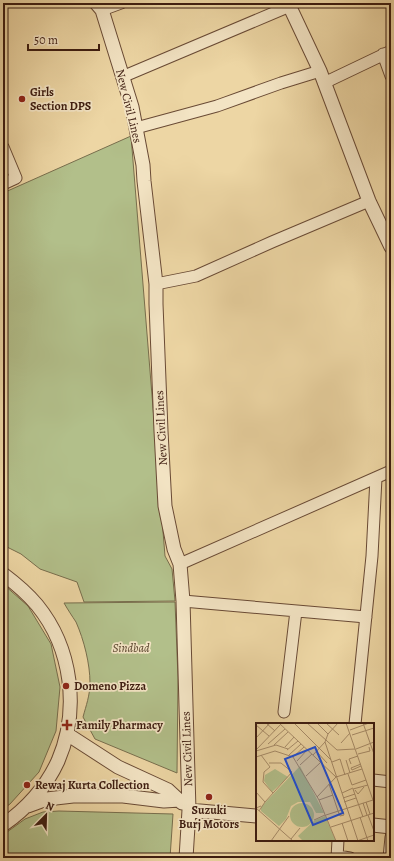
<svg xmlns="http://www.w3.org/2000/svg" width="394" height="861" font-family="Alegreya,serif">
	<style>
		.green { fill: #b2bf8a; stroke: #786e4d }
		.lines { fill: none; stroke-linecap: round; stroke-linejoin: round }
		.minor-casing { stroke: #694a35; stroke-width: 13 }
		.tertiary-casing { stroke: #694a35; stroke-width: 15 }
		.minor { stroke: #f3e4c4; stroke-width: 11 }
		.tertiary { stroke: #f3e4c4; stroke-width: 13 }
		.poi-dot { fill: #8f2418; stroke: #f3e4c4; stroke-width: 1.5 }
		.labels { text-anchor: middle; stroke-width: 3.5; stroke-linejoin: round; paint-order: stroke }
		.poi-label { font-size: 12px; font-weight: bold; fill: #3d1c10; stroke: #f3e4c4; text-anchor: start }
		.street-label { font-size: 12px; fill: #3d1c10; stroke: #f3e4c4 }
		.park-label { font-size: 12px; font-style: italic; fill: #5a452e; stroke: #f3e4c4 }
		.inset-road { fill: none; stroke: #a78c69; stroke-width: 1 }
		.view { fill: #1d4ed8; fill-opacity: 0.15; stroke: #1d4ed8; stroke-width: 2 }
		.inset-edge { fill: none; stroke: #3d1c10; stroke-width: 2 }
	</style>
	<rect width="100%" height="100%" fill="#edd6a4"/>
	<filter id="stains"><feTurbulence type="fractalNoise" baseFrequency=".005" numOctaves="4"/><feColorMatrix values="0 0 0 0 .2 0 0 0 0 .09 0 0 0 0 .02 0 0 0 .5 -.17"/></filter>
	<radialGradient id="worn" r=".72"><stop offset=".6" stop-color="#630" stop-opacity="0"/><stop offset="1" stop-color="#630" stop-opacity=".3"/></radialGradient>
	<!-- green -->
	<path class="green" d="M131 136 165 556 172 569 175 601 84 602 77 582 40 569 21 554 3 545V193Z
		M3 584 28 606 51 644 60 687 56 731 39 772 10 804 3 809Z
		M175 602 178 678 177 773 95 739 83 717C86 706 90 695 90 683 90 664 84 640 76 622 72 616 68 610 64 603Z
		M59 811 173 814 170 858H3V835L25 819 43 812Z"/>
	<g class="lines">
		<!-- minor casing -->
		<g class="minor-casing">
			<path id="minor" d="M102 10 121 3
				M383 54 391 76
				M122 77 290 6
				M324 83 391 51
				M136 128 217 106 281 83 320 71
				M3 147 16 178 3 184
				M156 284 196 276 272 242 369 201
				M180 564 391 471
				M183 601 366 617 365 621
				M284 712 296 611
				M355 724 372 556 376 478
				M373 780 391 782
				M337 856 350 858
				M337 858 338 840
				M389 858 391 837"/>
		</g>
		<!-- tertiary casing -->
		<g class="tertiary-casing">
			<path id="tertiary" d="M96 3 102 10 132 107 143 165 144 181 156 284V304L161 431 165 506 174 549 180 564 183 601 189 810 186 858
				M288 3 320 71 369 201 391 247
				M3 574C15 583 27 593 37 605 72 648 80 710 58 761 46 787 26 809 3 825
				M67 734 118 767 168 790 182 803
				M28 806 47 799 73 796H123L164 801 180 800
				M189 810 257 816
				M373 825 391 827"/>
		</g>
		<!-- minor -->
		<use href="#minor" class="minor"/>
		<!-- tertiary -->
		<use href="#tertiary" class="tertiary"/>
	</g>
	<!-- markers -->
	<g class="poi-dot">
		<circle cx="22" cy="99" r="4"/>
		<circle cx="66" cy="686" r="4"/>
		<path d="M65 719h4v4h4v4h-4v4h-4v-4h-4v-4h4z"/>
		<circle cx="27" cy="785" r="4"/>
		<circle cx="209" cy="797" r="4"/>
	</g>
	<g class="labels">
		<!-- poi labels -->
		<g class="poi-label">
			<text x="30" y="96">Girls<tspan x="30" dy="14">Section DPS</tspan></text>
			<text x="74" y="690">Domeno Pizza</text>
			<text x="76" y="729">Family Pharmacy</text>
			<text x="35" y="789">Rewaj Kurta Collection</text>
			<text x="209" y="814" text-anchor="middle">Suzuki<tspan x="209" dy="14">Burj Motors</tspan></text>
		</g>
		<!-- street labels -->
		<g class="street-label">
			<text transform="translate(129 106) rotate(76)" y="4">New Civil Lines</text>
			<text transform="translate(161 428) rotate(-93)" y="4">New Civil Lines</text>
			<text transform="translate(187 749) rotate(-92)" y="4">New Civil Lines</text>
		</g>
		<!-- park labels -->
		<g class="park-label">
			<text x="131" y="652">Sindbad</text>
		</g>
	</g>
	<!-- overview -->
	<g transform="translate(256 723)">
		<rect width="118" height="118" fill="#edd6a4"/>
		<path d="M44 43 68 90H60L54 79H42L35 83 30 96 23 103 5 88V84ZM19 46 32 54 16 69 8 58 9 52ZM34 92a12 12 0 1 1 24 0a12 12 0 1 1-24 0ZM69 93 80 118H47L42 113 59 97Z" fill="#b2bf8a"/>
		<path class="inset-road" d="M10 0 19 8M23 0 80 54M38 0 75 37M51 0 81 27 99 26M61 0 72 11M70 0 83 12M82 0 72 11 69 19 102 118M90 0 118 80M107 0 118 31M0 2 13 13M94 7 113 0M96 12 118 5M0 15 14 0M85 20 94 10M12 21 29 6M18 22 32 9M29 24 38 14M100 26 118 19M0 27 26 0M31 27 42 18M0 28 20 22 32 26M60 28 71 40M102 31 114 28 113 24M5 32 14 44 8 49 7 59 17 70M33 32 45 21M57 32 69 19M0 34 19 28 37 34 63 77 80 118M37 34 48 24M90 37 94 50M41 38 51 27M76 39 84 36 89 52M95 41 93 36 102 33M105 41 95 45 96 47 105 43M44 42 56 31M92 51 96 62 110 57M50 53 64 40M73 61 82 88M99 67 102 71 108 64M0 69 9 79M86 70 97 65M61 74 80 54 106 46M87 75 99 71M63 77 77 72M88 79 100 75M110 79 114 91M107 80 111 92M5 83 0 85 37 118M3 88 9 79 36 49 25 40H13M82 88 84 93 88 92 86 87M70 92 117 77M112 92 118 108M104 94 112 118M107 94 97 66 112 62M58 97 69 92M86 100 92 118M75 104 118 90M35 116 44 105M15 118 33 93M101 118 118 112"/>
		<path class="view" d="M59 24 87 90 57 102 29 36Z"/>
		<rect width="118" height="118" class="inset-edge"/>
	</g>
	<!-- margin -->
	<rect width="394" height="861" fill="none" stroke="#edd6a4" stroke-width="16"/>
	<rect x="4" y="4" width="386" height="853" fill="none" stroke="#3d1c10" stroke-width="2"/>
	<rect x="8" y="8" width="378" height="845" fill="none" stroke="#3d1c10"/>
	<!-- north arrow -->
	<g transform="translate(46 815) rotate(23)" stroke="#f3e4c4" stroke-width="3" paint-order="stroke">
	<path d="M0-3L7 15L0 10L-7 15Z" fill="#3d1c10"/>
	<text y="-6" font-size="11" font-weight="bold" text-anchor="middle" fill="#3d1c10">N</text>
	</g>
	<!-- scale -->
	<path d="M28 44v6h71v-6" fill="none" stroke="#3d1c10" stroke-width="2"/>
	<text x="34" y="44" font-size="12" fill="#3d1c10" stroke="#f3e4c4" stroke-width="3" paint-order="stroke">50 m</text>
	<rect width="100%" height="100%" filter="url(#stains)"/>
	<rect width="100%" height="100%" fill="url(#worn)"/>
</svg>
